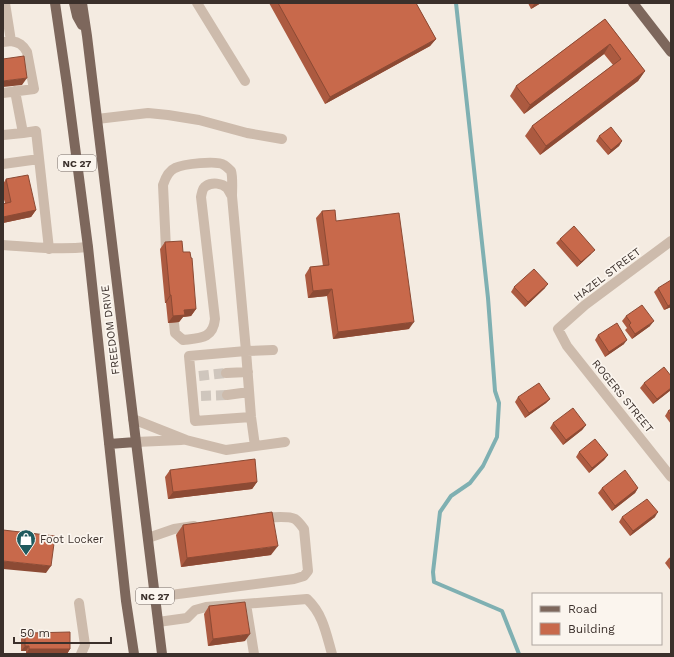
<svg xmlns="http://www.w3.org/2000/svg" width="674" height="657" font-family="'Work Sans',sans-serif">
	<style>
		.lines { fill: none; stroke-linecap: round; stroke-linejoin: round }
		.stream { stroke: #7fb0b2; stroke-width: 4 }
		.minor-tunnel { stroke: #cfc6bd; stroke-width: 10; stroke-dasharray: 10 5; stroke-linecap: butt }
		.minor { stroke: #cdbbac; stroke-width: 10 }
		.major { stroke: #7d675c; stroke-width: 10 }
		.wall { fill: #ac5a40 }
		.shaded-wall { fill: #8c4a34 }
		.building { fill: #c8694b; stroke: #8c4a34 }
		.labels { text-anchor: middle; stroke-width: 3.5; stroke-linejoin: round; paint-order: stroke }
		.shield { fill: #fbf5ee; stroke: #756b66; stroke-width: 1 }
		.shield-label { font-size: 10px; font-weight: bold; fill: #3b302b }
		.street-label { font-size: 11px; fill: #3b302b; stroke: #fbf5ee }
		.poi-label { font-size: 11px; fill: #3b302b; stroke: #fbf5ee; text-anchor: start }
	</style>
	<rect width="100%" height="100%" fill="#f4ebe1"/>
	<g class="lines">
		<!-- stream -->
		<path class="stream" d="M456 3 488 298 495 391 499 403 497 437 483 466 470 483 451 496 440 512 433 572 434 582 502 611 519 654"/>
		<!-- minor-tunnel -->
		<path class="minor-tunnel" d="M199 376 226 373
			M201 396 227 395"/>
		<!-- minor -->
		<path class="minor" d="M197 3 245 81
			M3 42 11 41 5 3
			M3 93 34 89 27 52C23 45 19 42 11 41
			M97 119 148 113 168 115 199 120 247 133 282 139
			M23 133 36 131 49 249
			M3 135 23 133 15 91
			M3 164 39 159
			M671 241 585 305 558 329 567 346 671 477
			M3 245C32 247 59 250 88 247
			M166 249 163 185C165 179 168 171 175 168 183 164 217 160 224 165 226 166 230 170 231 171 233 177 232 190 232 196L246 351 189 356 195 421 251 417
			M174 323 175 333 183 340C200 338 213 339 215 319L201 197C202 193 202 188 206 186 212 182 222 183 227 188 229 190 230 194 232 196
			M226 373 248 372
			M227 395 249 392
			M133 419 186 440 226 450 285 442
			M136 442 181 440
			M255 446 251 417 246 351 273 350
			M148 538 174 529 194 526
			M155 597 294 579 304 576 308 571 304 529C301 525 299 522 295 519 287 515 268 518 259 518
			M79 603 85 645 81 654
			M246 604 254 654
			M158 622 187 618 195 610 206 607 307 599C323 614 326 633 332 654"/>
		<!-- major -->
		<path class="major" d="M55 3 67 85 88 247 126 601 134 654
			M74 3 77 16 82 25
			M82 3 87 36 136 442 162 654
			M633 3 671 52
			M109 444 136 442"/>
	</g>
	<!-- wall -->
	<path class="wall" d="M269 3H416L436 39 430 46 325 104Z
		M528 3H541L531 9Z
		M605 19 645 71 638 81 540 155 525 136 532 126 613 65 604 54 524 114 510 96 516 86Z
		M599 136 622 141 619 146 608 155 596 141Z
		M6 179 36 210 31 217 3 223V204L5 203 3 196V184Z
		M322 211 409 329 333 339 327 296 308 298 305 275 310 267 323 266 316 218Z
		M560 239 591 254 577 267 556 243Z
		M165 242 183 252 196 309 191 316 183 317 179 322 168 323 166 303H165L160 249Z
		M514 287 545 288 525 307 511 292Z
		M658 288 671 307 664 310 654 292Z
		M626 316 650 326 632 339 625 330 627 328 622 321Z
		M598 335 624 344 605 357 595 340Z
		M671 376V390L653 404 640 388 644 383Z
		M518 397 550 399 546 403 525 418 515 402Z
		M671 409V424L665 416 668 411Z
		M553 423 586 425 582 430 563 445 550 428Z
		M579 452 608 455 604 460 589 473 576 457Z
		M170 470 257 482 252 489 168 499 165 477Z
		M602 488H638L635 493 612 511 598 493Z
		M622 517H655L630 536 619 522Z
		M183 525 271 555 181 567 176 535Z
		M671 557V571L665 563 669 558Z
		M209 606 245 641 208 646 204 614Z
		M29 633 70 649 67 654H26V651H21V639L25 634H28Z"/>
	<!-- shaded-wall -->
	<path class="shaded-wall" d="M535 3H541L531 9 534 4Z
		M436 39 430 46 325 104 330 97Z
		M610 44 604 54 524 114 530 105Z
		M645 71 638 81 540 155 546 146Z
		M27 78 22 85 3 87V81Z
		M622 141 619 146 608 155 611 150Z
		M36 210 31 217 3 223V217Z
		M595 250 591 254 577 267 581 262Z
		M548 284 545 288 525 307 528 302Z
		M332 289 327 296 308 298 313 291Z
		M170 295H171L166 303H165Z
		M671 304V307L664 310 668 306Z
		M196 309 191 316 183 317 179 322 168 323 173 316 184 310Z
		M654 321 650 326 632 339 635 334Z
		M414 322 409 329 333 339 338 332Z
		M627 340 624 344 605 357 609 352Z
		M671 388V390L653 404 657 399Z
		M550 399 546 403 525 418 529 413Z
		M586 425 582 430 563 445 566 440Z
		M608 455 604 460 589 473 592 468Z
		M257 482 252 489 168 499 173 492Z
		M638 488 635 493 612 511 615 506Z
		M658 512 655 517 630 536 633 531Z
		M278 546 271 555 181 567 187 558Z
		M3 561 51 566 46 573 3 569Z
		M250 634 245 641 208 646 213 639Z
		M25 646H29L26 651H21Z
		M29 649H70L67 654H26Z"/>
	<!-- building -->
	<path class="building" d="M278 3H416L436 39 330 97Z
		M605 19 645 71 546 146 532 126 621 59 610 44 530 105 516 86Z
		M24 56 27 78 3 81V59Z
		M611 127 622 141 611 150 599 136Z
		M28 175 36 210 3 217V204L11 202 6 179Z
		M335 210 336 221 399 213 414 322 338 332 332 289 313 291 310 267 329 265 322 211Z
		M574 226 595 250 581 262 560 239Z
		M182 241 183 252H190L191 258H192L196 309 184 310 185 315 173 316 171 295H170L165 242Z
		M534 269 548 284 528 302 514 287Z
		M671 280V304L668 306 658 288Z
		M642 305 654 321 635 334 629 325 631 323 626 316Z
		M617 323 627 340 609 352 598 335Z
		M664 367 671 376V388L657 399 644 383Z
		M539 383 550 399 529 413 518 397Z
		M573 408 586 425 566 440 553 423Z
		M671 409V415L668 411Z
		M595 439 608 455 592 468 579 452Z
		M255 459 257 482 173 492 170 470Z
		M625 470 638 488 615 506 602 488Z
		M647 499 658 512 633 531 622 517Z
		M272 512 278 546 187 558 183 525Z
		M3 530 55 536 51 566 3 561Z
		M245 602 250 634 213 639 209 606Z
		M70 632V649H29V646H25V634H29V633Z"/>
	<!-- icons -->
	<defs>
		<g id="shop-pin" transform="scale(1)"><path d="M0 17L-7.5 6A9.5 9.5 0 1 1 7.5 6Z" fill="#1f5a5e" stroke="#fbf5ee"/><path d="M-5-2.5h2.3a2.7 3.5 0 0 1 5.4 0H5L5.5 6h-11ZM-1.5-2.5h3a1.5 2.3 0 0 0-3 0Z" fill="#fff"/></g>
	</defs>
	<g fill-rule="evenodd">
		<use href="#shop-pin" x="26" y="539"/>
	</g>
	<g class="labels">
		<!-- shield labels -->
		<g class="shield">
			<rect x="58" y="155" width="38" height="16" rx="3"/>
			<rect x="136" y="588" width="38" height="16" rx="3"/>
		</g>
		<g class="shield-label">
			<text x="77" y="167">NC 27</text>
			<text x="155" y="600">NC 27</text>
		</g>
		<!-- street labels -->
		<g class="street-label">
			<text transform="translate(607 274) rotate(-37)" y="4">HAZEL STREET</text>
			<text transform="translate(110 330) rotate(-97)" y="4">FREEDOM DRIVE</text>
			<text transform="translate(623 396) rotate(51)" y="4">ROGERS STREET</text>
		</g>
		<!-- poi labels -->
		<g class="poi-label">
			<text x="40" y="543">Foot Locker</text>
		</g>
	</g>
	<!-- border -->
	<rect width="674" height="657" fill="none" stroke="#3b302b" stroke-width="8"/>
	<!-- legend -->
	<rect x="532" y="593" width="130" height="52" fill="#fbf5ee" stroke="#aea6a0"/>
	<rect x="540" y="606" width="20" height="6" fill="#7d675c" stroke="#aea6a0"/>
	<text x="568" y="613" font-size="12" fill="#3b302b">Road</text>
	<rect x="540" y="623" width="20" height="12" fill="#c8694b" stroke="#aea6a0"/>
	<text x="568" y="633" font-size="12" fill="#3b302b">Building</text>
	<!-- scale -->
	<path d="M14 637v6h97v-6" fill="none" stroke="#3b302b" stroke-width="2"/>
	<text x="20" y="637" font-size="12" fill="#3b302b" stroke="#fbf5ee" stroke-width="3" paint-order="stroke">50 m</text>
</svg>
